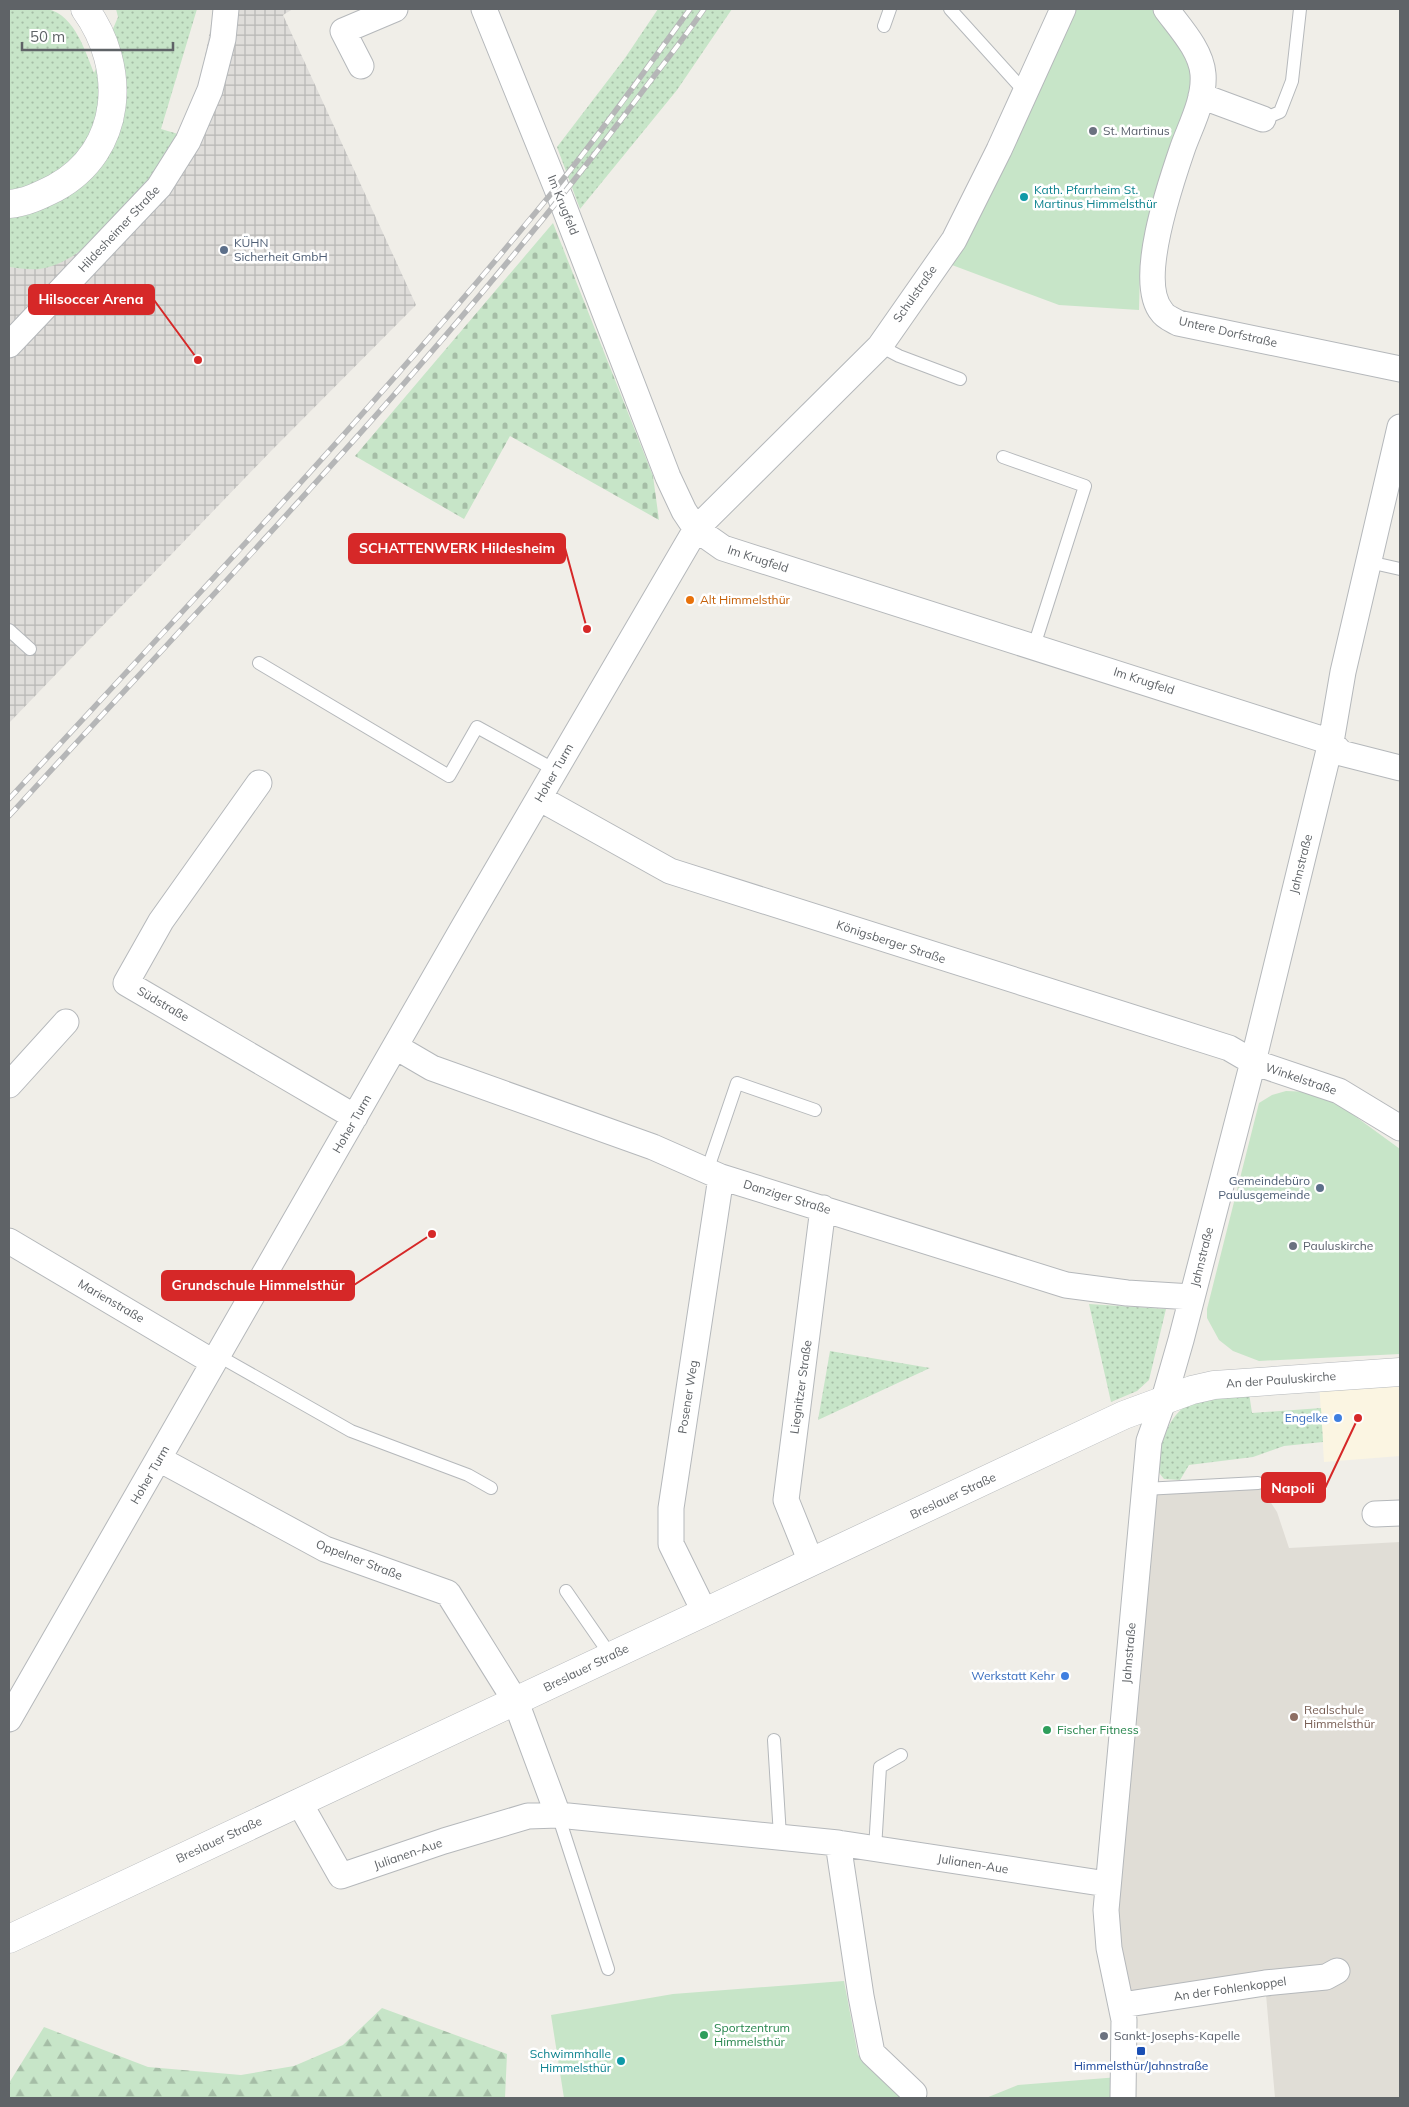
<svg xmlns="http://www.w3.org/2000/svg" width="1409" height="2107" font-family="Mulish,sans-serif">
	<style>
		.commercial { fill: #fbf5e2 }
		.industrial { fill: url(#industrial-grid) }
		.education { fill: #e0ddd6 }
		.grass { fill: url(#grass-dots) }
		.forest { fill: url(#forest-firs) }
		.cemetery { fill: url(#cemetery-stones) }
		.garden { fill: #c7e5c8 }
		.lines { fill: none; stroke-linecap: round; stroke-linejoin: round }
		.service-casing { stroke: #b5b8bb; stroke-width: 14 }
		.minor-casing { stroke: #b5b8bb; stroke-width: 27 }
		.tertiary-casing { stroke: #b5b8bb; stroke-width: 29 }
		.service { stroke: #fff; stroke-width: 12 }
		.minor { stroke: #fff; stroke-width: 25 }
		.tertiary { stroke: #fff; stroke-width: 28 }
		.rail-casing { stroke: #b5b6b7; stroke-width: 5.5 }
		.rail { stroke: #fff; stroke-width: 4; stroke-dasharray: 11; stroke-linecap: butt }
		.worship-dot { fill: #6b7280; stroke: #fff; stroke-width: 2 }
		.culture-dot { fill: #0f9aa8; stroke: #fff; stroke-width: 2 }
		.service-dot { fill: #5c6f8a; stroke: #fff; stroke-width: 2 }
		.food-dot { fill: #e8710a; stroke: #fff; stroke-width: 2 }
		.shop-dot { fill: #3f7fe0; stroke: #fff; stroke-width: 2 }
		.education-dot { fill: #8d6e63; stroke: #fff; stroke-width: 2 }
		.leisure-dot { fill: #2e9e5b; stroke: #fff; stroke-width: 2 }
		.transit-dot { fill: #1a4fb4; stroke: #fff; stroke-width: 2 }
		.labels { text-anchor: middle; stroke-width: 5; stroke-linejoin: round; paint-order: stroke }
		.worship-label { font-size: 12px; fill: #5b616d; stroke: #fff; text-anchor: start }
		.culture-label { font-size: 12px; fill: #0d838f; stroke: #fff; text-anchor: start }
		.street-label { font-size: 12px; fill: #5f6367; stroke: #fff }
		.service-label { font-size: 12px; fill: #4e5e75; stroke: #fff; text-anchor: start }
		.food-label { font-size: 12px; fill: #c56008; stroke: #fff; text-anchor: start }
		.shop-label { font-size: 12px; fill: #366cbe; stroke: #fff; text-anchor: end }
		.education-label { font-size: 12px; fill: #785e54; stroke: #fff; text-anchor: start }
		.leisure-label { font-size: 12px; fill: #27864d; stroke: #fff; text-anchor: start }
		.transit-label { font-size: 12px; fill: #164399; stroke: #fff }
		.leader { fill: none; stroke: #d62828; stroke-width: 2 }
		.callout-dot { fill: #d62828; stroke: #fff; stroke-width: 2 }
		.callout { fill: #d62828; stroke: #d62828; stroke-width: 2 }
		.callout-label { font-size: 14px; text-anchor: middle; font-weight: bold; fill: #fff }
	</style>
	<defs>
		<pattern id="industrial-grid" width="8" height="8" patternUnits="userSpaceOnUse" patternTransform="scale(1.25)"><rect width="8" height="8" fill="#dfddda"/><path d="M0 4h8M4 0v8" fill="none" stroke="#b8b7b5"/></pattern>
		<pattern id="grass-dots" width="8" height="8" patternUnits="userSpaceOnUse" patternTransform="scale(1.25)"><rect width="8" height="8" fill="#c7e5c8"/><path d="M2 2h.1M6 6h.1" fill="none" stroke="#a5bda6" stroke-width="1.8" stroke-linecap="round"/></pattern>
		<pattern id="forest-firs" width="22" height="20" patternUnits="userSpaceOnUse" patternTransform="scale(1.25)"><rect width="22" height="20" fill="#c7e5c8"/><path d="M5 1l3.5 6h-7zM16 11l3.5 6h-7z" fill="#a5bda6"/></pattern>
		<pattern id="cemetery-stones" width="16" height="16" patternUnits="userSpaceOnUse" patternTransform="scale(1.25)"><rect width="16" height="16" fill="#c7e5c8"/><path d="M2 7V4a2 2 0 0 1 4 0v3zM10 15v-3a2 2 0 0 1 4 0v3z" fill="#a5bda6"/></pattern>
	</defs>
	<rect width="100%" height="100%" fill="#f0eee8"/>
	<!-- commercial -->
	<path class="commercial" d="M1400 1376V1456L1324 1462 1319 1382Z"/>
	<!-- industrial -->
	<path class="industrial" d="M214 9H293L283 15 416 305 271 451 9 723V267L39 269 178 134 200 83Z"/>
	<!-- education -->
	<path class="education" d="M1258 1483 1277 1512 1289 1548 1400 1542V2098H1275L1265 1983 1122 2005 1109 1948 1144 1489Z"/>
	<!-- grass -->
	<path class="grass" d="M9 9C20 9 37 6 48 9 75 16 85 51 94 73L118 17 116 9H197L161 129 178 134C153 177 92 263 39 269 30 270 18 268 9 267Z
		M658 9H732L677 90 580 209 557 147 625 58Z
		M1089 1304 1166 1309 1149 1380 1137 1391 1111 1402Z
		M830 1351 930 1368 818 1420Z
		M1249 1393 1252 1413 1321 1408 1323 1442 1284 1446 1253 1457 1189 1465 1180 1480 1164 1479 1157 1470C1160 1443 1168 1410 1198 1400 1214 1395 1233 1395 1249 1393Z"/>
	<!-- forest -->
	<path class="forest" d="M382 2008 507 2054 505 2098H9V2083L44 2027 148 2067 241 2075 294 2066 343 2045Z"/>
	<!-- cemetery -->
	<path class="cemetery" d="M553 223 653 476 659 520 510 436 464 519 355 456Z"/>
	<!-- garden -->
	<path class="garden" d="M1075 9H1152L1177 39 1196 85 1145 232 1140 269 1139 310 1059 305 952 265Z
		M1286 1091 1312 1092 1337 1103 1400 1149V1354L1259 1361 1233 1351 1219 1340 1207 1318V1309L1259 1103 1272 1095Z
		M844 1981 858 2055 902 2098H564L551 2015 673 1994Z
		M1119 2077 1117 2098H986L1018 2085Z"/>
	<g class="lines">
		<!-- service casing -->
		<g class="service-casing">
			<path id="service" d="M950 9 1025 92
				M884 26 890 9
				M1263 119 1280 112 1292 81 1300 9
				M880 346 899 356 960 379
				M1003 457 1085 486 1034 646
				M1369 562 1400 569
				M9 630 30 649
				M259 663 449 776 477 727 555 770
				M707 1171 737 1083 815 1110
				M217 1355 351 1431 468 1475 491 1488
				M1144 1489 1258 1483
				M566 1591 611 1656
				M774 1740 780 1836
				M558 1815 608 1969
				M875 1849 880 1767 901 1755"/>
		</g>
		<!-- minor casing -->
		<g class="minor-casing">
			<path id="minor" d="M484 9 561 199 668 477 684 511 696 529 723 548 1331 742 1341 753 1400 768
				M1166 9C1180 28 1201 50 1203 74 1205 99 1191 125 1183 147 1171 182 1136 282 1162 312 1165 317 1173 320 1178 323L1400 369
				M361 66 343 31 395 9
				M1201 96 1263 119
				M9 345 159 187 188 141 210 90 223 39 226 9
				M259 783 161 921 126 983 355 1117
				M539 798 670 871 1229 1048 1253 1062 1339 1091 1400 1128
				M396 1047 432 1068 653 1147 721 1177 1066 1285 1127 1293 1192 1297
				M9 1085 66 1022
				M9 1241 213 1362
				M159 1459 325 1549 448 1593 516 1702 558 1815
				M1375 1514 1400 1513
				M811 1562 786 1500 823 1208
				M704 1611 671 1544V1508L721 1177
				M9 1719 463 928 696 529 880 346 954 240 999 150 1063 9
				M299 1802 341 1876 444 1841 528 1816 558 1815 838 1843
				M1122 2005 1265 1983 1326 1977 1337 1971
				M914 2093 872 2053 861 1996 838 1843 1107 1884
				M1123 2098 1124 2020 1109 1948 1106 1910 1149 1441 1164 1399 1181 1340 1253 1062 1331 742 1343 672 1400 427"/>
		</g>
		<!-- tertiary casing -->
		<g class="tertiary-casing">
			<path id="tertiary" d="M9 204C25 203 41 195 55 188 124 150 127 67 85 9
				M9 1939 1124 1415 1192 1390 1214 1385 1400 1372"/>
		</g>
		<!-- service -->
		<use href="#service" class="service"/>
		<!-- minor -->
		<use href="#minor" class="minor"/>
		<!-- tertiary -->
		<use href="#tertiary" class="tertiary"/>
		<!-- rail casing -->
		<g class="rail-casing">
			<path id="rail" d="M9 799C194 599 382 400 555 189 602 132 646 69 690 9
				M9 816C220 586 438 361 627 112 653 77 680 44 704 9"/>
		</g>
		<!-- rail -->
		<use href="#rail" class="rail"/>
	</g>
	<!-- markers -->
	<g class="worship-dot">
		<circle cx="1093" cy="131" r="5"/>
		<circle cx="1293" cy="1246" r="5"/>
		<circle cx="1104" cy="2036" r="5"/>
	</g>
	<g class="culture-dot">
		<circle cx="1024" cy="197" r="5"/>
		<circle cx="621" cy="2061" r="5"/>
	</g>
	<g class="service-dot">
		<circle cx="224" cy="250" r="5"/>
		<circle cx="1320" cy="1188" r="5"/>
	</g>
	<circle class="food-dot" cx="690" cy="600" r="5"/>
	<g class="shop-dot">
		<circle cx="1338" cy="1418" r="5"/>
		<circle cx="1065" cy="1676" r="5"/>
	</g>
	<circle class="education-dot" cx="1294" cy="1717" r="5"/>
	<g class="leisure-dot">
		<circle cx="1047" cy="1730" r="5"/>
		<circle cx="704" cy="2035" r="5"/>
	</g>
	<rect class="transit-dot" x="1136" y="2046" width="10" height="10" rx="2.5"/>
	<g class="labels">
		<!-- worship labels -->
		<g class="worship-label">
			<text x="1103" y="135">St. Martinus</text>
			<text x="1303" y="1250">Pauluskirche</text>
			<text x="1114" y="2040">Sankt-Josephs-Kapelle</text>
		</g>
		<!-- culture labels -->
		<g class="culture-label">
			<text x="1034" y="194">Kath. Pfarrheim St.<tspan x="1034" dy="14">Martinus Himmelsthür</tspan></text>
			<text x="611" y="2058" text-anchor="end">Schwimmhalle<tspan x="611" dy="14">Himmelsthür</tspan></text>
		</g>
		<!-- street labels -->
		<g class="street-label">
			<text transform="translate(563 205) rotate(68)" y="4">Im Krugfeld</text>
			<text transform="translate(119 229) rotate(-47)" y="4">Hildesheimer Straße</text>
			<text transform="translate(915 294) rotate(-55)" y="4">Schulstraße</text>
			<text transform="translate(1228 332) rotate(13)" y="4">Untere Dorfstraße</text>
			<text transform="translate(758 559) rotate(18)" y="4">Im Krugfeld</text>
			<text transform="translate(1144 681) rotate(18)" y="4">Im Krugfeld</text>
			<text transform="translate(554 773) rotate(-60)" y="4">Hoher Turm</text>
			<text transform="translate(1301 864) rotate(-76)" y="4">Jahnstraße</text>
			<text transform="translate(891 942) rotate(18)" y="4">Königsberger Straße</text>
			<text transform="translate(163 1004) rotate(30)" y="4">Südstraße</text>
			<text transform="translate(1301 1079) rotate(19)" y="4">Winkelstraße</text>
			<text transform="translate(352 1124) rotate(-60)" y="4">Hoher Turm</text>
			<text transform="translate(787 1197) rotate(17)" y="4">Danziger Straße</text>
			<text transform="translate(1202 1257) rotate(-76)" y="4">Jahnstraße</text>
			<text transform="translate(111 1301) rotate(30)" y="4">Marienstraße</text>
			<text transform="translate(1281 1380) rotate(-4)" y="4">An der Pauluskirche</text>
			<text transform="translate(801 1387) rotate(-82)" y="4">Liegnitzer Straße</text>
			<text transform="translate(688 1397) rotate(-81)" y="4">Posener Weg</text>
			<text transform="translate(150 1475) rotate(-60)" y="4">Hoher Turm</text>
			<text transform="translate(953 1496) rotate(-25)" y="4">Breslauer Straße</text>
			<text transform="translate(359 1560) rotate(21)" y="4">Oppelner Straße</text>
			<text transform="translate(1129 1653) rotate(-85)" y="4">Jahnstraße</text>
			<text transform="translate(586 1668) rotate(-26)" y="4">Breslauer Straße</text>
			<text transform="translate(219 1840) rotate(-25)" y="4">Breslauer Straße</text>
			<text transform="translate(408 1854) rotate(-19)" y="4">Julianen-Aue</text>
			<text transform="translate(973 1864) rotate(9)" y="4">Julianen-Aue</text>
			<text transform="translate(1230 1989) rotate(-8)" y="4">An der Fohlenkoppel</text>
		</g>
		<!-- service labels -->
		<g class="service-label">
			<text x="234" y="247">KÜHN<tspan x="234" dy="14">Sicherheit GmbH</tspan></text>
			<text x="1310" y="1185" text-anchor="end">Gemeindebüro<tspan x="1310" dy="14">Paulusgemeinde</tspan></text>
		</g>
		<!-- food labels -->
		<g class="food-label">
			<text x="700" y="604">Alt Himmelsthür</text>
		</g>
		<!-- shop labels -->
		<g class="shop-label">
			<text x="1328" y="1422">Engelke</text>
			<text x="1055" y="1680">Werkstatt Kehr</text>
		</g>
		<!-- education labels -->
		<g class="education-label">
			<text x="1304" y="1714">Realschule<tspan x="1304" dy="14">Himmelsthür</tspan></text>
		</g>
		<!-- leisure labels -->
		<g class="leisure-label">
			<text x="1057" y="1734">Fischer Fitness</text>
			<text x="714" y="2032">Sportzentrum<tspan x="714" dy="14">Himmelsthür</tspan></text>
		</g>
		<!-- transit labels -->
		<g class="transit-label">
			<text x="1141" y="2070">Himmelsthür/Jahnstraße</text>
		</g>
	</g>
	<!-- callouts -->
	<path class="leader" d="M198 360L154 300M587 629L565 548M432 1234L354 1285M1358 1418L1325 1488"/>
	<g class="callout-dot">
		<circle cx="198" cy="360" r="5"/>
		<circle cx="587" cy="629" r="5"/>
		<circle cx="432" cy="1234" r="5"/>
		<circle cx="1358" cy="1418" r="5"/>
	</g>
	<g class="callout">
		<rect x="29" y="285" width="125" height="29" rx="5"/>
		<rect x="349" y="534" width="216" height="29" rx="5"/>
		<rect x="162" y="1271" width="192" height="29" rx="5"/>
		<rect x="1262" y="1473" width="63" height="29" rx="5"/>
	</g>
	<g class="callout-label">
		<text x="91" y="304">Hilsoccer Arena</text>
		<text x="457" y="553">SCHATTENWERK Hildesheim</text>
		<text x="258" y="1290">Grundschule Himmelsthür</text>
		<text x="1293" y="1493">Napoli</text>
	</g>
	<!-- border -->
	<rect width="1409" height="2107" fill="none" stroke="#5f6367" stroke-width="20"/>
	<!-- scale -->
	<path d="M22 42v8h151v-8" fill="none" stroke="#5f6367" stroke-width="2.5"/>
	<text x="30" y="42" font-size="15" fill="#5f6367" stroke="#ffffff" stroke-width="4" paint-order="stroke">50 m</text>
</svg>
